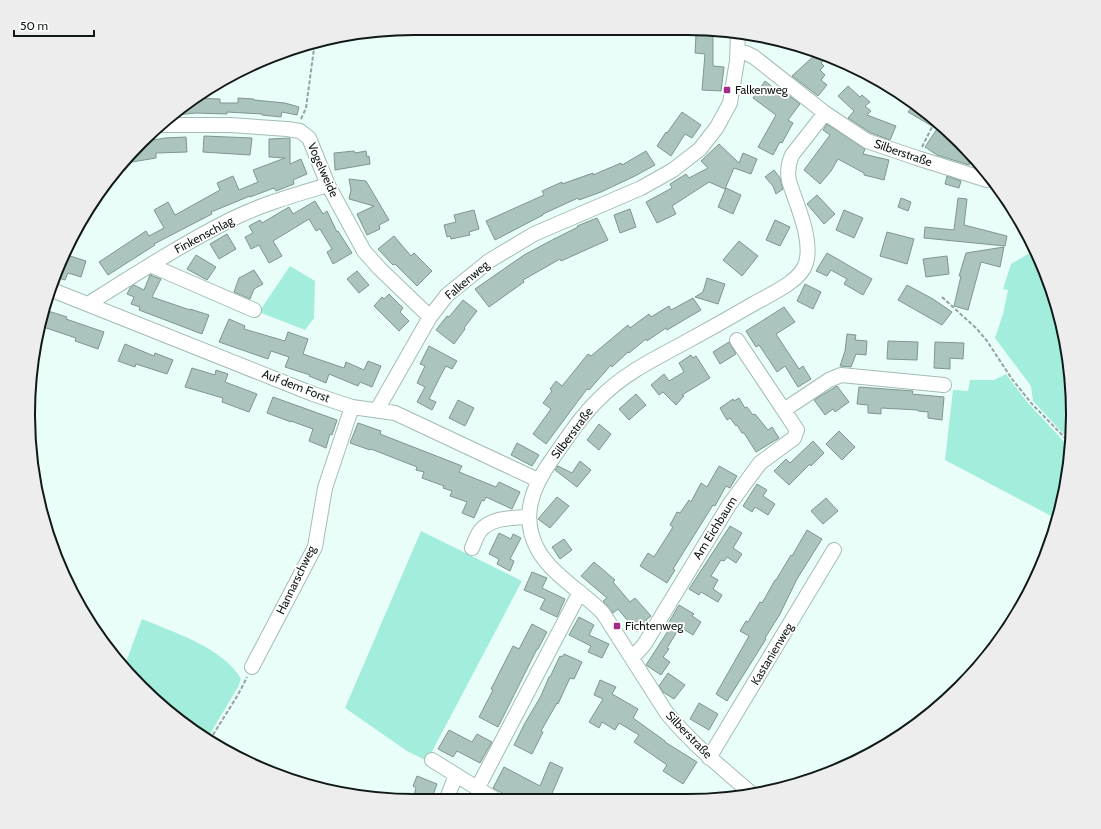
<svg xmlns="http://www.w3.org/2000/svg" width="1101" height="829" font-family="Cabin,sans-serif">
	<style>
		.green { fill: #a3eddc }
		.building { fill: #acc4be; stroke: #7f9690 }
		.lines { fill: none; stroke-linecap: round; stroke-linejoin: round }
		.minor-casing { stroke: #a4bcb6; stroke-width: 16 }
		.path { stroke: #94a3a0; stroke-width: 2; stroke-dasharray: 4 2; stroke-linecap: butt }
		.minor { stroke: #fff; stroke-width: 14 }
		.poi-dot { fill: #a02d89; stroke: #fff; stroke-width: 1.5 }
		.labels { text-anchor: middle; stroke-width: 3.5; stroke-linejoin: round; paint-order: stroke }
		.poi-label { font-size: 12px; fill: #101917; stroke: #fff; text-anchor: start }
		.street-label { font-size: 12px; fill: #101917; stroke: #fff }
		.rim { fill: none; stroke: #101917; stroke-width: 2 }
	</style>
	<rect width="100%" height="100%" fill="#eafef9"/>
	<!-- green -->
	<path class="green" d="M1035 250 1043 266 1066 339 1073 414 1070 441 1033 401 1031 386 995 338 1003 314 1008 290 1003 289 1011 264Z
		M290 266 315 281 314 318 305 330 259 312Z
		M1006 374 1027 402 1070 448 1066 490 1057 519 945 460 953 390 968 391 970 380H994Z
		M421 531 522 581 427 761 407 751 345 708Z
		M142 619C173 632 224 648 241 679L238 687 207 739 141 688 124 667Z"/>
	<!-- building -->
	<path class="building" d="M696 35H713V66L724 67 721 91 702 90 705 54 695 53Z
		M816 54 825 59 821 63 824 66 820 70 825 75 821 80 827 85 818 96 792 76Z
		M765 81 786 98 788 95 800 104 788 120 793 123 782 143 780 142 773 155 758 147 776 115 753 98Z
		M848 86 860 97 862 95 870 102 865 106 871 111 867 115 896 126 890 140 871 133 848 118 854 111 838 96Z
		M197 98 220 99V103H238V98L254 99V100L285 103 299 107 297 115 282 112 281 117 262 115V114L227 112V114L196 113 176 115Z
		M914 104 960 141 973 158 969 165 937 155 925 147 937 129 908 112Z
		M682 112 701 125 692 138 685 134 671 156 657 146 666 132 667 133Z
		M827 124 865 149 863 154 889 160 884 180 864 175V173L838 159 831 171 820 184 804 170 830 135 823 130Z
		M204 136 252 138 250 155 203 152Z
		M186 137 187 152 156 153V158L126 163 141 142 165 138Z
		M290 138V164L301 159 307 174 293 180 294 184 276 191 274 188 250 197V196L211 212 212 214 154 244 155 245 108 275 99 262 146 231 149 236 164 228 154 210 168 202 175 215 220 190 217 183 233 176 239 190 258 182 253 170 285 158 269 157V139Z
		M719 144 739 163 743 153 757 159 751 174 734 168 725 189 709 182 672 206 676 214 657 223 646 202 672 188 670 184 686 174 689 178 708 168 701 161Z
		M354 151 355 153 366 151 367 157 369 156 370 164 335 170 334 153Z
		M646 151 655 165 635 176 601 192 579 200 578 198 543 214V215L495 240 486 221 544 195 542 191 562 182V184L593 173V175L621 163 622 165Z
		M774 170 780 178 783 189 776 194 773 186 765 177Z
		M947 176 961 181 959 188 945 184Z
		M349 179 366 181 389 220 379 225 380 229 367 235 357 214 374 206 349 199 351 190Z
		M726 188 741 195 733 214 718 207Z
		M817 195 835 214 824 224 807 204Z
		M901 198 911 202 908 211 898 207Z
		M958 198 967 199 964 225 1007 236 1005 246 924 238 925 227 954 230Z
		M315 201 323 214 327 211 337 232 338 231 352 253 333 264 327 252 332 249 320 229 316 231 309 219 273 241 282 256 269 263 259 245 251 249 245 237 253 233 249 226 260 220 262 223 289 207 293 214Z
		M630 209 636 227 620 233 614 215Z
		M474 210 479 229 469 232 470 235 451 239 450 236 447 237 444 225 456 222 454 215Z
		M844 210 863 218 854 238 836 230Z
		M597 218 608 240 561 261 560 259 523 280 524 282 489 307 475 289 524 255 554 239 578 227 577 226Z
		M775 220 790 227 780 246 766 240Z
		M887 232 914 239 907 264 880 256Z
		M227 234 236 249 219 259 210 244Z
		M394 236 411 256 414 253 432 271 417 286 395 264 393 265 378 249Z
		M739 241 758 256 742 276 723 260Z
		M1004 247 1000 267 981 262 968 310 954 306 961 276H959L966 253Z
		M827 253 872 279 863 295 844 284 847 279 831 270 827 276 816 271Z
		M64 254 86 261 81 277 68 273 65 280 56 277Z
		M196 255 216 267 207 280 187 269Z
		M947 256 949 274 926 277 923 259Z
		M254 270 263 284 254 289 250 299 234 292 239 278Z
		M357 271 369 285 359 293 347 279Z
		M150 275 161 279 152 297 190 310V309L209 315 202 334 139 310 140 307 131 304 134 297 127 294 130 288 134 285 144 290Z
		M707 278 725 284 718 304 695 297 703 292Z
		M805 284 821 292 813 309 797 301Z
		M907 285 933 299 952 312 942 325 898 300Z
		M389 294 403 308 400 312 409 321 399 331 374 306 382 297 384 299Z
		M693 298 701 310 667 330 666 328 647 341 646 339 629 353 628 352 612 367 611 365 589 390 587 389 546 444 533 434 551 409 543 403 552 391 550 389 556 381 562 386 588 354 591 356 628 325 630 328 649 314 651 317 669 306 671 310Z
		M463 300 477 311 464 328 465 329 454 344 436 330 447 316 449 317Z
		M784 307 795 322 776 334 799 369 803 366 811 379 798 387 785 366 777 372 759 345 756 347 746 331Z
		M45 310 67 317 66 319 104 332 98 349 75 341 76 338 40 326Z
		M229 319 245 326 244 329 285 341 288 332 308 339 303 354 344 368 346 362 364 370 368 361 381 366 372 387 360 382 358 386 329 374 326 383 309 376 310 375 285 367 289 357 271 351 268 359 219 342Z
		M847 334 856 335 855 340 867 341 866 355 856 354 851 367 840 366 845 351Z
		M888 341 918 342 917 360 887 359Z
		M729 342 736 354 720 364 713 352Z
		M935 342 964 343 963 359 950 358V369L934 368Z
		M125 344 154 356 155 353 173 360 167 374 136 364 135 367 118 361Z
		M429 346 457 361 452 369 446 366 441 375 429 399 436 402 432 410 417 402 425 387 417 383 425 366 420 364Z
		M691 355 693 358 696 356 710 378 682 395 684 396 676 405 663 392 659 395 651 385 664 374 669 381 684 372 679 363Z
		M192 368 215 375 216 370 228 374 225 382 257 394 249 412 222 402 223 398 185 387Z
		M837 386 849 402 835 412 833 409 825 415 814 400Z
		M859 387 913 391 912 394 944 397 942 420 928 418V412L918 411V410L881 408V414L868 413V405L857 404Z
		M636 394 646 405 629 420 619 409Z
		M273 397 337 420 332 435 330 434 326 448 309 441 313 429 291 421V422L267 413Z
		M739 398 745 408 747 407 753 415 755 414 768 430 772 427 779 438 756 452 744 433H742L737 425 736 426 730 418 727 420 720 408 733 399 734 401Z
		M458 400 474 408 465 426 449 418Z
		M358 423 381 431 380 434 462 466 459 472 496 487 499 482 520 492 512 509 486 497 484 501 482 500 474 518 462 513 467 502 450 496 452 491 443 488 444 486 422 478 424 472 416 470 417 467 371 449 370 450 350 443Z
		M599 424 611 434 599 450 587 440Z
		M839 431 855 447 842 460 826 444Z
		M813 441 824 453 811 466 810 464 789 485 774 471 786 459 790 463Z
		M517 443 539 455 532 466 511 455Z
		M580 461 591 470 577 487 555 470 558 466 572 473Z
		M719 466 737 476 730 488 726 486 715 506 713 505 673 569 675 570 667 583 640 566 648 553 654 557 673 527 670 525 677 512 680 513 689 500 691 502 701 483 707 487Z
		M757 484 767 490 763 496 775 504 768 515 755 507 752 512 743 506Z
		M557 497 569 506 550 528 538 519Z
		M826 498 838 511 823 524 811 511Z
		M730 526 742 533 733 548 742 554 736 563 727 557 724 561 721 560 711 576 718 580 713 589 722 595 718 602 701 592 699 595 689 589Z
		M807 530 822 539 797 579 780 614 765 638 766 639 727 701 716 694 749 636 740 631 746 621 748 622 760 602 762 603 775 580H776L791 555 792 556Z
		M499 533 511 539 513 534 521 538 510 559 514 561 510 571 497 564 499 559 489 554Z
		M564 539 572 550 560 559 552 547Z
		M594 562 615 580 613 582 630 602 635 598 651 616 646 620 648 623 647 624 637 632 618 609 613 613 603 601 607 598 581 576Z
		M532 572 547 578 542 588 565 599 557 617 540 609 545 599 524 590Z
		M679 605 694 614 692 616 701 622 693 635 680 627 667 648 669 649 663 657 670 662 661 675 646 665 668 631 665 629Z
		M579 617 594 625 589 635 609 644 602 658 588 652 591 646 569 635Z
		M532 624 547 632 538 649H537L498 727 479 717 493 690 491 689 513 646 519 649Z
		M564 654 582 662 574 679 570 678 558 704 557 703 541 731 543 732 532 754 514 745 525 723 541 696 549 677H550L560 656 562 657Z
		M668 673 685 685 674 699 663 692 659 686Z
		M600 680 616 687 612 694 638 709 633 718 665 741V742L697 762 683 784 663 771 667 765 634 742 639 735 619 723 615 730 602 722 599 728 589 722 603 699 594 695Z
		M699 703 718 714 709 730 690 719Z
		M449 730 472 742 477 734 492 742 480 763 457 751 453 757 438 749Z
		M550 762 563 768 550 798H511L493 788 504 767 540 786Z
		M417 776 437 784 432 798H413L416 788 413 786Z"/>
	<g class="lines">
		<!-- minor casing -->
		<g class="minor-casing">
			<path id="minor" d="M738 53H746L754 57 825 113 867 141 917 158 987 180
				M162 125H230L287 129 300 131 309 138 328 185 364 251 379 268 430 317
				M150 265 254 310
				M52 290 313 394 352 407 395 413 538 480
				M88 304C134 275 179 246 228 221 259 205 294 195 328 185
				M377 410 430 317 447 295 489 261 534 234 641 188 673 170 700 149 717 127 730 103 737 61 738 33
				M784 410 829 380 841 375 944 385
				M472 548C474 543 477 535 480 531 491 517 513 518 529 517
				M632 658 644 645 729 505 760 463 794 438 797 430 737 340
				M252 667 315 547 325 488 352 407
				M709 758 834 550
				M432 760 493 798
				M477 789 580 592
				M752 794C722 768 691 743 666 712L603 613C584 593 551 574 538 550 520 517 532 487 553 458 567 438 581 416 599 399 622 375 652 360 682 344 706 331 731 317 755 303 771 294 801 281 806 263 813 238 796 204 789 181 787 171 788 164 792 155L825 113
				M447 798 456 775"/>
		</g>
		<!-- path -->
		<path class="path" d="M301 119 306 108 315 41
			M922 147 935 121
			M942 297 977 329 987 341 1012 379 1032 404 1070 443
			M210 740C222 719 237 699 247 677"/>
		<!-- minor -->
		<use href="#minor" class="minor"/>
	</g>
	<!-- markers -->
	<g class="poi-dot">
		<rect x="723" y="86" width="8" height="8" rx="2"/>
		<rect x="613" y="622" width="8" height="8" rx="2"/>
	</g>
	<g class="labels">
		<!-- poi labels -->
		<g class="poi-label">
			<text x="735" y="94">Falkenweg</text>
			<text x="625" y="630">Fichtenweg</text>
		</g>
		<!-- street labels -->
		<g class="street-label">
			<text transform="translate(903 153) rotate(19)" y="4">Silberstraße</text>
			<text transform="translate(323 170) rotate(66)" y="4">Vogelweide</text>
			<text transform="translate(204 235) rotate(-28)" y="4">Finkenschlag</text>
			<text transform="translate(467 280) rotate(-40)" y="4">Falkenweg</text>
			<text transform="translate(296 386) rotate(21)" y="4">Auf dem Forst</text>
			<text transform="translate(572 433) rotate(-53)" y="4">Silberstraße</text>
			<text transform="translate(715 528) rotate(-58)" y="4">Am Eichbaum</text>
			<text transform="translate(296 580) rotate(-64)" y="4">Hannarschweg</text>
			<text transform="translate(772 654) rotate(-59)" y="4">Kastanienweg</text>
			<text transform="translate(689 735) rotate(46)" y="4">Silberstraße</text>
		</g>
	</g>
	<!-- crop -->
	<path d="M0 0H1101V829H0ZM414 35H687A379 379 0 0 1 1066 414V415A379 379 0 0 1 687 794H414A379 379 0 0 1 35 415V414A379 379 0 0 1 414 35Z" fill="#ecedec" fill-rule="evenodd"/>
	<path class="rim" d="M414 35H687A379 379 0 0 1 1066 414V415A379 379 0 0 1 687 794H414A379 379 0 0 1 35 415V414A379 379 0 0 1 414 35Z"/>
	<!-- scale -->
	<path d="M14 30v6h80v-6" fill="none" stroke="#101917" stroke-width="2"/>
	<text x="20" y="30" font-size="12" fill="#101917" stroke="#ffffff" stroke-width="3" paint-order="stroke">50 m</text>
</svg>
